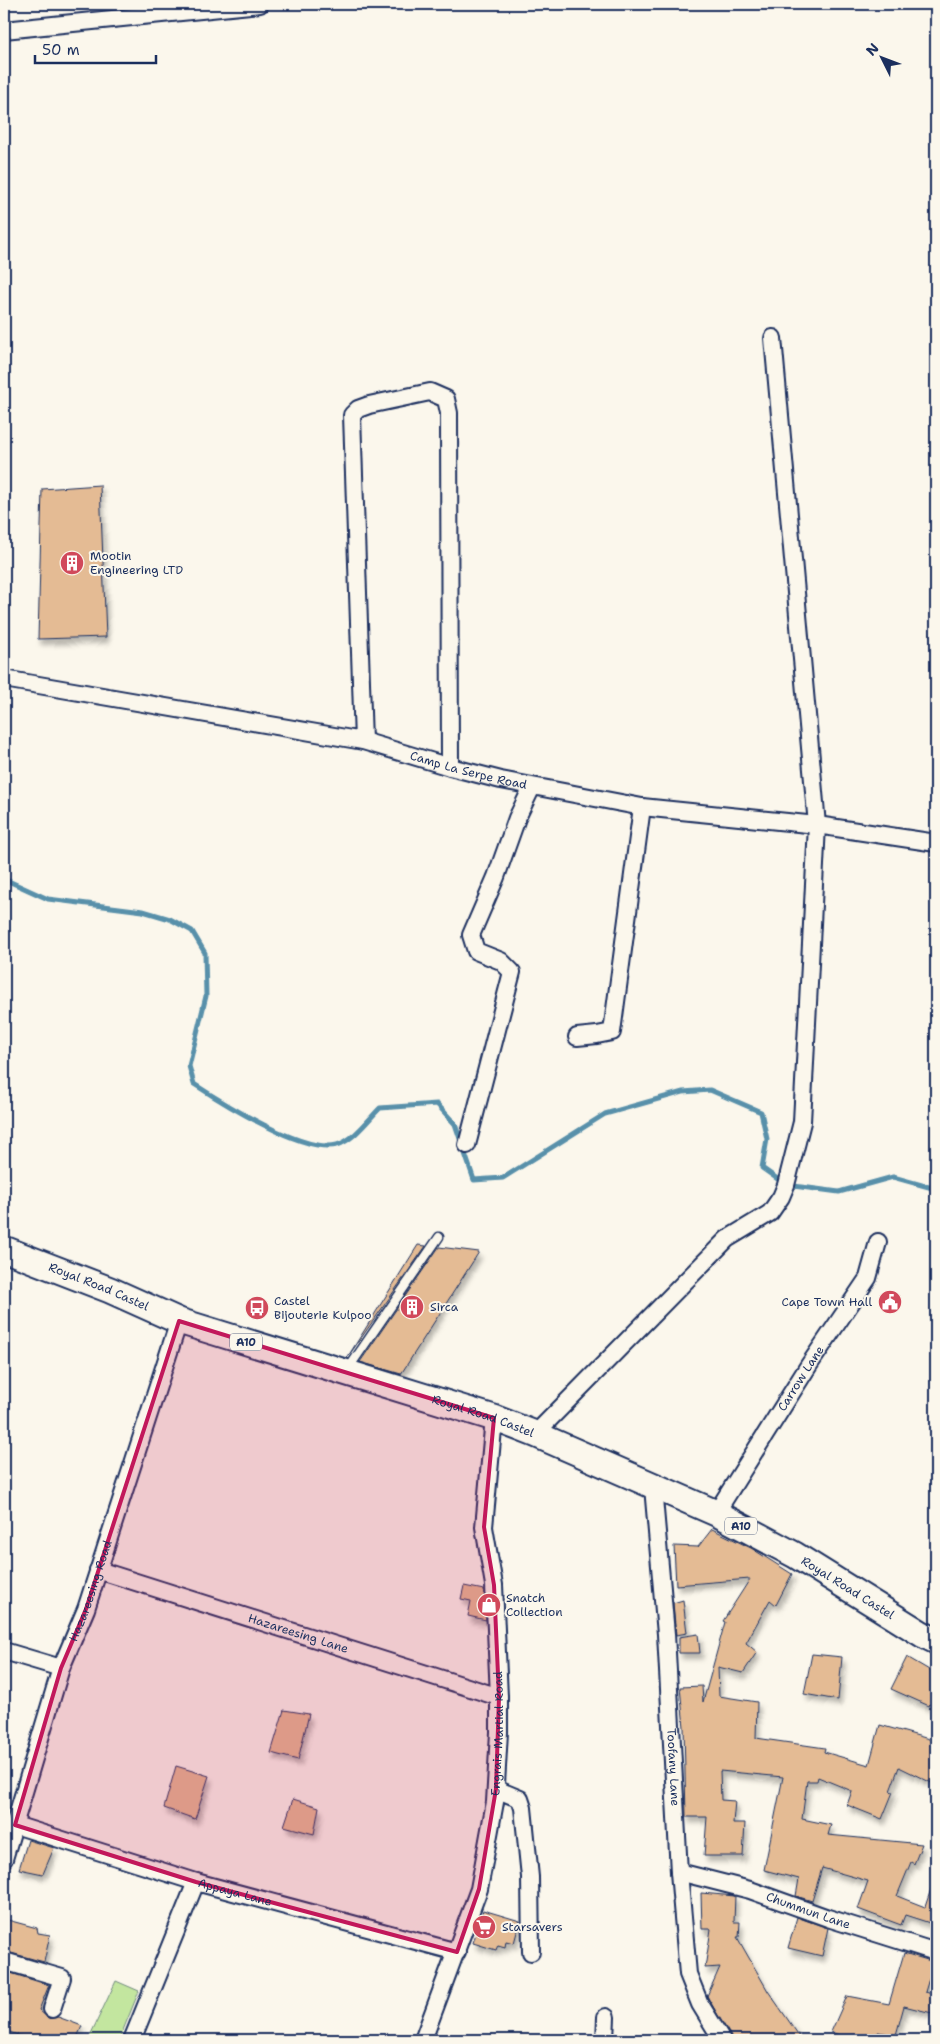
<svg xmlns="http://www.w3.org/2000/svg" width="940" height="2044" font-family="'Shantell Sans',sans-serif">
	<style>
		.green { fill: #c3e69f; stroke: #6f8a7e }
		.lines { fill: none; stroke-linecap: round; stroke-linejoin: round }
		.stream { stroke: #5890aa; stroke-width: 5 }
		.building { fill: #e4bb94; stroke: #1b2f5e; filter: url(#shadow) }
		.lane-casing { stroke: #1b2f5e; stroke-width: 11 }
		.street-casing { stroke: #1b2f5e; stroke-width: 20 }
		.primary-casing { stroke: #1b2f5e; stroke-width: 29 }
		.lane { stroke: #fbf7ec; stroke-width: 8 }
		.street { stroke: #fbf7ec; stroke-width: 16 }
		.primary { stroke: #fbf7ec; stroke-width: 25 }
		.marked { fill: #c2185b; fill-opacity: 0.2; stroke: #c2185b; stroke-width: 4; stroke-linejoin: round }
		.labels { text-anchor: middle; stroke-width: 4; stroke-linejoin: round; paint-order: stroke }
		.shield { fill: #fbf7ec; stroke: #5e6b89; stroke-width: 1 }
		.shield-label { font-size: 11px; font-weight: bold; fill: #1b2f5e }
		.poi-label { font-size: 12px; fill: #1b2f5e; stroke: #fbf7ec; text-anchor: start }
		.street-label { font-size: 12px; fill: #1b2f5e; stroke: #fbf7ec }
	</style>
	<defs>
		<filter id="shadow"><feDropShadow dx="3" dy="5.5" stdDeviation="2.5" flood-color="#0004"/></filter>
	</defs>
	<rect width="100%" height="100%" fill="#fbf7ec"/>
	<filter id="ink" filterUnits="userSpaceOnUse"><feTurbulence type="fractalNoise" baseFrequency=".02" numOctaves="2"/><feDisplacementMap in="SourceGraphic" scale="10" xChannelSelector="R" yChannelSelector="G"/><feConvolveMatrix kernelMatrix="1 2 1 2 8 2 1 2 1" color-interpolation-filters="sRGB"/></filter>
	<g filter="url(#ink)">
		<!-- green -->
		<path class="green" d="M116 1981 139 1991 119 2040H88Z"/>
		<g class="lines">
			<!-- stream -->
			<path class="stream" d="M4 879 48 899 143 911 170 919 192 931 205 953 206 996 189 1066 194 1084C223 1103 304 1154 337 1145 354 1140 368 1120 380 1108L437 1104 455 1124 474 1180 503 1178 605 1114 683 1092 710 1090 761 1112 767 1139 762 1168 786 1185 839 1192 893 1177 936 1189"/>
		</g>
		<!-- building -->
		<path class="building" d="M100 485 106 637 38 639 42 489Z
			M418 1245 426 1246 347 1358Z
			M439 1247 479 1252 401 1374 360 1362Z
			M712 1529 751 1548 792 1574 776 1605 770 1600 746 1643 757 1652 743 1673 718 1667 719 1696 757 1702 756 1738 825 1748 824 1752 869 1765 880 1725 936 1741V1785L899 1767 890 1791 893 1792 882 1819 847 1805 852 1791 818 1777 817 1781H807L802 1819 831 1825 828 1835 922 1844 914 1864 911 1862 897 1896 925 1907 934 1880H936V1925L905 1915 901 1925 858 1909 868 1881 822 1868 812 1901 796 1896 799 1879 764 1870 783 1777 720 1771 721 1800 735 1801 733 1823H745L743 1856H704L707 1817H686L684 1727 680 1687 702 1686 703 1702 725 1622 723 1621 750 1579 676 1585 674 1546 698 1547Z
			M464 1586 484 1590 486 1620 468 1616 471 1601 461 1599Z
			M683 1600 687 1633 676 1635 673 1603Z
			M698 1634 700 1653H679V1637Z
			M812 1654 842 1657 838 1700 804 1694Z
			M907 1657 936 1674V1709L891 1689Z
			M284 1710 309 1714 298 1760 271 1753Z
			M176 1766 209 1776 195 1819 164 1808Z
			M293 1799 319 1807 314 1834 284 1826Z
			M28 1840 54 1848 43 1874 19 1869Z
			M701 1893 735 1896 734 1922H740L739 1937H737L768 1991 802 2040H732L707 1996 720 1967 705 1968 711 1929H702Z
			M483 1910 520 1921 514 1943 506 1941 505 1947 498 1945 496 1950 473 1943Z
			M797 1917 828 1928 822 1956 788 1948Z
			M4 1919 37 1928 38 1933 50 1935 44 1962 4 1951Z
			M904 1953 934 1962 925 1992 936 1995V2014L904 2006 896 2035 878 2032 877 2040H853L831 2032 847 1996 889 2004Z
			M4 1971 49 1985 39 2010 48 2018 58 2017 82 2026 76 2040H32L4 2030Z"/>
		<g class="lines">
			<!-- lane casing -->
			<g class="lane-casing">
				<path id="lane" d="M348 1369 439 1237"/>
			</g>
			<!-- street casing -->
			<g class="street-casing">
				<g id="street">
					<path d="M4 30 260 4"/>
					<path id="s1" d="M4 679 363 741 450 767 501 780 642 807 817 825 936 843"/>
					<path d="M363 741 352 415 358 409 369 405 430 392 446 399 449 413 450 767"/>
					<path d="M577 1037 597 1035 612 1032 642 807"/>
					<path d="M467 1145 512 972 501 961 476 951 471 935 496 877 517 818 532 787"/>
					<path d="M535 1434 727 1239 770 1213 781 1197 786 1185 802 1122 817 825 773 338"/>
					<path id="s2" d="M653 1487 666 1634 679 1872 688 1974 700 2004 722 2040"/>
					<path id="s3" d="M716 1513 809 1365 868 1278 878 1242"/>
					<path id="s4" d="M98 1570 499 1697"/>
					<path d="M4 1651 61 1668"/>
					<path d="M496 1789 520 1799 523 1808 530 1877 531 1952"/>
					<path id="s5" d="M15 1825 196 1882 457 1952"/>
					<path id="s6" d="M4 1859 61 1668 86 1609 179 1321"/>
					<path id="s7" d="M679 1872 750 1890 828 1918 936 1952"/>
					<path d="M4 1961 62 1978 52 2009"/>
					<path d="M132 2040 196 1882"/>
					<path id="s8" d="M423 2040 479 1889 495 1802 499 1732V1697L494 1585 484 1527 494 1418"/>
					<path d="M605 2040 606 2017"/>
				</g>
			</g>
			<!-- primary casing -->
			<g class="primary-casing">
				<g id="primary">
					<path id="s9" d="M4 1249 110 1290 179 1321 494 1418 535 1434 716 1513 795 1555 922 1634 936 1641"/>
				</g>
			</g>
			<!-- lane -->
			<use href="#lane" class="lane"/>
			<!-- street -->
			<use href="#street" class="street"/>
			<!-- primary -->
			<use href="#primary" class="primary"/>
		</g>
	</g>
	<!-- marked area -->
	<path class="marked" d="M179 1321 494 1418 484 1527 494 1585 499 1697 496 1789 479 1889 457 1952 196 1882 15 1825 61 1668 86 1609Z"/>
	<!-- icons -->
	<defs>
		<g id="building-disc" transform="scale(1.25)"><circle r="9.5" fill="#d1495b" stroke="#fbf7ec"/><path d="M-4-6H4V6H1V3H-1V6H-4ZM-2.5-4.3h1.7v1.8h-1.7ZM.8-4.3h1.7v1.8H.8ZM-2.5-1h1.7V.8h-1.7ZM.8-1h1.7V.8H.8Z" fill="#fff"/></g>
		<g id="civic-disc" transform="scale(1.25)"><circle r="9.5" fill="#d1495b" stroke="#fbf7ec"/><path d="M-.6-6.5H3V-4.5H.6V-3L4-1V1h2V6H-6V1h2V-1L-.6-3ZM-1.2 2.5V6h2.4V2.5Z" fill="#fff"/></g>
		<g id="bus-disc" transform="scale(1.25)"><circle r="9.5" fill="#d1495b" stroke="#fbf7ec"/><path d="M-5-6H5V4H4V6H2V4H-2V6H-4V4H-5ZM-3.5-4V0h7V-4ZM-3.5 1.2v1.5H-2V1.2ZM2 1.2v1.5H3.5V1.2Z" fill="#fff"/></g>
		<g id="shop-disc" transform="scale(1.25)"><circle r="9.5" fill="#d1495b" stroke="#fbf7ec"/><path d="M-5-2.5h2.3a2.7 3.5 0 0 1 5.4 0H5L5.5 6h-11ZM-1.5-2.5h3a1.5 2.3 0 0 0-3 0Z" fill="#fff"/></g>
		<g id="supermarket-disc" transform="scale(1.25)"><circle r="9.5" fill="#d1495b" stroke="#fbf7ec"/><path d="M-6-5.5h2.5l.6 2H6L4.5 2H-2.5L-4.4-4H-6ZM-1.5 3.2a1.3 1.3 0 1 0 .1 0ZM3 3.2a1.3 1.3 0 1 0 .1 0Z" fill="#fff"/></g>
	</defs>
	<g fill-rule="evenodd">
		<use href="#building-disc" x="72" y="563"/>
		<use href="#civic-disc" x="890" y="1302"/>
		<use href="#building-disc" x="412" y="1307"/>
		<use href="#bus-disc" x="257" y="1308"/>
		<use href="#shop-disc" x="489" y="1605"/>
		<use href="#supermarket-disc" x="484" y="1927"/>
	</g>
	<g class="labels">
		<!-- shield labels -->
		<g class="shield">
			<rect x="230" y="1333.5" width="32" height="17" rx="4"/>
			<rect x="725" y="1517.5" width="32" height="17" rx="4"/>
		</g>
		<g class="shield-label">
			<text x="246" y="1346">A10</text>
			<text x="741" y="1530">A10</text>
		</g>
		<!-- poi labels -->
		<g class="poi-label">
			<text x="90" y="560">Mootin<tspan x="90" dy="14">Engineering LTD</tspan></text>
			<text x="274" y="1305">Castel<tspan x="274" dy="14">Bijouterie Kulpoo</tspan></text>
			<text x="872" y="1306" text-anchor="end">Cape Town Hall</text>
			<text x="430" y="1311">Sirca</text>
			<text x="506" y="1602">Snatch<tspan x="506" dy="14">Collection</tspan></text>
			<text x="502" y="1931">Starsavers</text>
		</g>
		<!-- street labels -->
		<g class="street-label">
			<text dy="4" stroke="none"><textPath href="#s1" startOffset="474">Camp La Serpe Road</textPath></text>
			<text dy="4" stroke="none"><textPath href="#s9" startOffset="102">Royal Road Castel</textPath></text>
			<text dy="4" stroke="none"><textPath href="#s3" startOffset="159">Carrow Lane</textPath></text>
			<text dy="4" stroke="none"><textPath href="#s9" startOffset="508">Royal Road Castel</textPath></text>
			<text dy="4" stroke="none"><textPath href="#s9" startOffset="912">Royal Road Castel</textPath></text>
			<text dy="4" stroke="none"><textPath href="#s6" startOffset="282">Hazareesing Road</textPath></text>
			<text dy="4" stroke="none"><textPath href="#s4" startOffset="210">Hazareesing Lane</textPath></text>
			<text dy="4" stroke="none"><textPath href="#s8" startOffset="318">Engrais Martial Road</textPath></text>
			<text dy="4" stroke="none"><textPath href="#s2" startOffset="281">Toofany Lane</textPath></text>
			<text dy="4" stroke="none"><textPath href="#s5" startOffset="230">Appaya Lane</textPath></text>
			<text dy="4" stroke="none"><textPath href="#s7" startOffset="135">Chummun Lane</textPath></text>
		</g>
	</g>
	<!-- margin -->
	<rect width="940" height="2044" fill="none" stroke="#fbf7ec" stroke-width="20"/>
	<rect x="10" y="10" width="920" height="2024" fill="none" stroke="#1b2f5e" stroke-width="2" filter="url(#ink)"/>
	<!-- north arrow -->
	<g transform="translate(882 58) rotate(312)" stroke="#fbf7ec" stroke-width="4" paint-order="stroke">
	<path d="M0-4L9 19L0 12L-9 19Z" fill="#1b2f5e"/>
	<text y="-8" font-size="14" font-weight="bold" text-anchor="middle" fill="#1b2f5e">N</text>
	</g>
	<!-- scale -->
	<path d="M35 55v8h121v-8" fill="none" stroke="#1b2f5e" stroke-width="2.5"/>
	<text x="42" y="55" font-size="15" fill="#1b2f5e" stroke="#fbf7ec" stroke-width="4" paint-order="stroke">50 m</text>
</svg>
